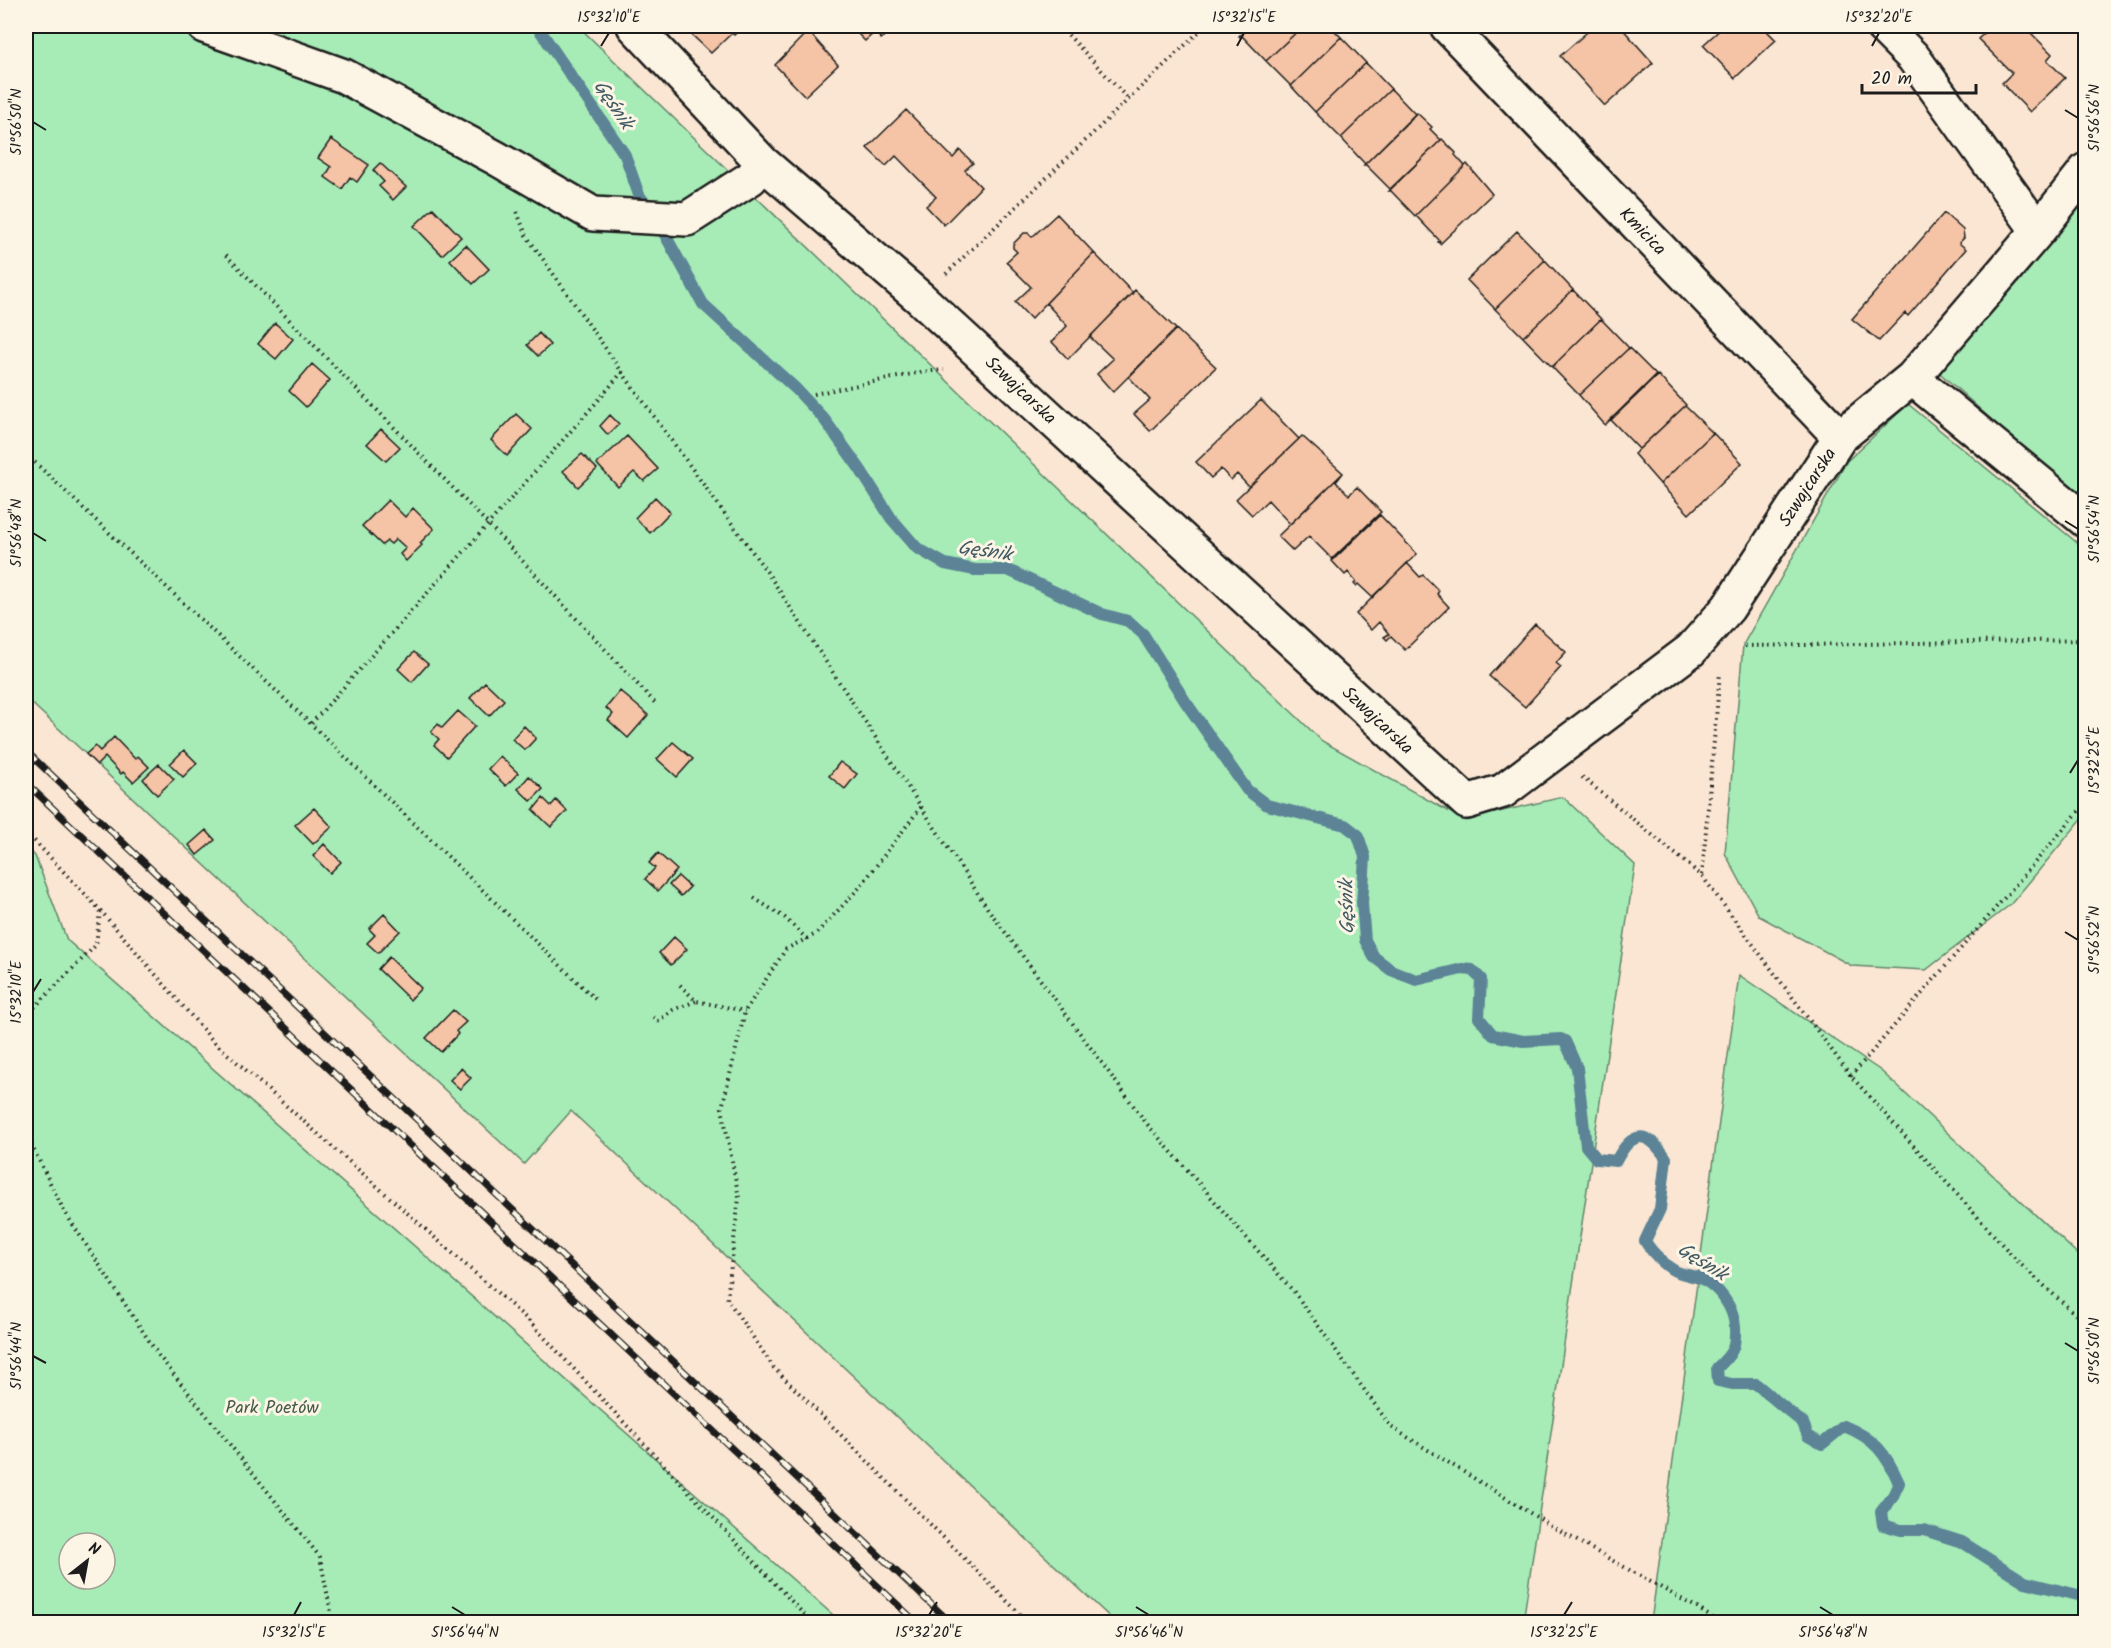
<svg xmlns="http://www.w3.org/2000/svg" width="2111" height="1648" font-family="Kalam,sans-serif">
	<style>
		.green { fill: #a7ecb7; stroke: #62846a; stroke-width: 1.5; fill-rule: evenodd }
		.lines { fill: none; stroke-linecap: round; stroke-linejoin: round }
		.stream { stroke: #5c8496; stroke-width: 12 }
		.building { fill: #f5c3a5; stroke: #1c1c1c; stroke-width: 1.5 }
		.minor-casing { stroke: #1c1c1c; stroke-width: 38 }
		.path { stroke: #1c1c1c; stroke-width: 4; stroke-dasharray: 1.5 4.5; stroke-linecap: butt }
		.minor { stroke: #fcf5e5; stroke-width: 33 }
		.rail-casing { stroke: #1c1c1c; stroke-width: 7 }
		.rail { stroke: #fcf5e5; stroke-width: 4.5; stroke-dasharray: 14; stroke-linecap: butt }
		.ticks { fill: none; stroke: #1c1c1c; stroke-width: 2 }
		.labels { text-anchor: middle; stroke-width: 6; stroke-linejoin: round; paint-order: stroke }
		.street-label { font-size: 18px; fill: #1c1c1c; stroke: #fcf5e5 }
		.park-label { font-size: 18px; fill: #465a4a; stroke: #fcf5e5 }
		.water-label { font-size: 20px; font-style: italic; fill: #415963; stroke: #fcf5e5 }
		.neatline { fill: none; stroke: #1c1c1c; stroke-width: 2 }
		.ticks-label { font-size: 15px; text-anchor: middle; fill: #1c1c1c }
	</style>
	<rect width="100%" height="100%" fill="#fae6d2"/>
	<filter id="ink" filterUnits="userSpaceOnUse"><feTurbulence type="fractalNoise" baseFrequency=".0167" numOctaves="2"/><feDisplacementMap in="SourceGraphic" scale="12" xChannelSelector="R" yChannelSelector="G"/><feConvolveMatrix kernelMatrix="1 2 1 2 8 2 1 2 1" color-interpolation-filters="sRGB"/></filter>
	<g filter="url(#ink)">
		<!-- green -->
		<path class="green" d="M26 26H578L1322 741 1464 820 1563 797 1635 865 1523 1622H1115L571 1111 524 1164 26 698Z
			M2085 169V504L1922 357Z
			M1908 404 2086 550 2085 815 2011 904 1926 970 1852 966 1759 916 1725 853 1743 645 1847 461Z
			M26 847 35 856 67 940 841 1622H26ZM69 1543H105V1579H69Z
			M1739 975 1881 1071 2085 1261V1622H1651Z"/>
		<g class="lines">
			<!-- stream -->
			<path class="stream" d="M537 26 625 155 639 195 650 210
				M658 222 703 304 796 389 824 419 860 469 891 518 917 548 945 564 975 570H1008L1102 614 1128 621 1143 634 1185 701 1247 790 1267 805 1345 825 1358 835 1365 857 1362 903 1365 940 1374 957 1391 970 1416 980 1462 969 1472 970 1481 979 1479 1018 1493 1035 1523 1041 1561 1039 1565 1041 1577 1068 1586 1146 1597 1159 1616 1161C1632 1130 1647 1130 1666 1158L1660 1209 1645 1241C1651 1251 1664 1265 1675 1271 1683 1275 1693 1275 1702 1279 1719 1287 1734 1308 1735 1327 1736 1348 1732 1354 1717 1368L1718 1381 1732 1384H1756L1803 1423 1808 1436 1822 1444 1844 1426C1874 1438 1886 1453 1899 1483L1892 1498 1881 1512 1883 1525 1901 1530H1924L1962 1542 2025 1582 2086 1597"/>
		</g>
		<!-- building -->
		<path class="building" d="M702 26H744L734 35 732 33 711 53 692 35Z
			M850 26H895L881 39 875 32 865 41Z
			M1249 26H1303L1266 61 1242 36 1240 37 1239 36Z
			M1303 26H1330L1341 37 1291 86 1266 61Z
			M1594 26H1620L1653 63 1605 106 1560 56Z
			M1724 26H1762L1776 40 1735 78 1703 45Z
			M1992 26H2024L2052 54 2047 60 2065 78 2030 112 2002 83 2012 73 1978 39Z
			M808 31 838 65 805 96 775 65Z
			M1341 37 1366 63 1315 112 1291 86Z
			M1366 63 1391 89 1341 138 1315 112Z
			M1391 89 1415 114 1365 164 1341 138Z
			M906 110 953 158 960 150 973 163 965 170 981 187 944 225 926 206 936 197 896 156 886 166 867 148Z
			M1417 113 1432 127 1430 129 1441 140 1390 189 1366 165H1364Z
			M331 139 369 165 357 182 350 177 342 189 325 177 331 167 318 158Z
			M1442 139 1456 153 1455 155 1465 166 1415 216 1391 191H1389Z
			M380 163 406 187 393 200 379 186 384 182 373 170Z
			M1467 164 1492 194 1440 244 1438 242 1440 241 1416 216 1414 217Z
			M433 208 461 237 442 255 414 226Z
			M1944 213 1963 230 1964 238 1959 243 1966 249 1908 316 1905 313 1879 341 1852 319Z
			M1057 214 1094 253 1031 319 1015 302 1031 287 1006 262 1017 252 1013 248V244L1024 233H1028L1032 237Z
			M1517 231 1545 260 1495 309 1467 280Z
			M466 245 489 269 473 284 450 260Z
			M1094 253 1133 293 1068 359 1052 342 1067 326 1046 303Z
			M1545 260 1573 290 1523 337 1495 309Z
			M1135 290 1176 329 1113 392 1097 374 1113 359 1090 337Z
			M1573 290 1601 319 1552 367 1523 337Z
			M1601 319 1629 348 1579 395 1552 367Z
			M275 323 293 339 276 359 258 344Z
			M1176 329 1216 367 1150 431 1134 414 1150 400 1129 377Z
			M539 333 550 345 538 356 527 345Z
			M1629 348 1656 375 1605 425 1579 395Z
			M312 364 330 380 306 407 289 391Z
			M1658 375 1686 405 1639 449 1611 420Z
			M1261 400 1299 439 1249 487 1237 474 1231 480 1221 469 1211 478 1196 462Z
			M1685 406 1713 433 1660 484 1634 454Z
			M516 414 532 429 507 456 491 440Z
			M610 415 619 424 608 435 600 426Z
			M381 429 400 447 386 461 367 444Z
			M1713 433 1742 463 1689 514 1660 484Z
			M627 436 658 469 644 481 634 472 618 487 597 464Z
			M1302 436 1343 473 1290 524 1268 500 1252 515 1236 499Z
			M582 454 597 469 578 487 563 471Z
			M1343 473 1336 482 1349 495 1357 487 1381 512 1332 559 1309 536 1293 551 1278 536Z
			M655 497 670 512 650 533 635 518Z
			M388 500 405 517 413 508 434 529 420 543 422 545 406 561 400 554 406 548 396 539 391 544 387 541 382 545 362 526Z
			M1380 515 1417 554 1372 597 1358 584 1356 586 1354 584 1356 582 1348 572 1345 575 1332 561Z
			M1407 563 1420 577 1423 575 1439 591 1437 594 1449 607 1405 650 1391 636 1387 640 1384 637 1389 634 1379 622 1371 630 1356 614Z
			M1535 624 1566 652 1556 663 1561 667 1525 707 1489 676Z
			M414 652 428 664 412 682 398 669Z
			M485 682 504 700 489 716 470 698Z
			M620 691 648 715 628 738 608 720 613 714 606 708Z
			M458 711 475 726 447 757 434 745 439 739 431 732 438 724 442 728Z
			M524 726 536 738 525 750 512 739Z
			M114 737 135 759 138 756 149 767 133 782 123 772 121 774 105 757 97 765 86 754 95 746 100 751Z
			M673 742 693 759 677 777 657 759Z
			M184 750 197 763 183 777 170 764Z
			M500 756 518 773 506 786 488 769Z
			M840 762 857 774 845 789 829 776Z
			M159 764 174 779 157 795 143 779Z
			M529 776 543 789 531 801 518 789Z
			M543 798 551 806 556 800 567 811 551 827 533 810Z
			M314 808 332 827 313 844 295 825Z
			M206 830 215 840 197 855 189 845Z
			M324 844 341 862 330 873 313 856Z
			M658 853 677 870 658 891 645 879 655 868 649 863Z
			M678 876 690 887 681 896 669 885Z
			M384 914 400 931 378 953 367 943 375 935 369 929Z
			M674 937 687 949 671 965 659 953Z
			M389 957 421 988 410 1000 378 969Z
			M453 1010 466 1022 456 1031 458 1034 441 1052 426 1038Z
			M461 1068 471 1078 460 1089 450 1080Z"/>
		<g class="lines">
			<!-- minor casing -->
			<g class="minor-casing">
				<path id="minor" d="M204 26 344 76 496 158 593 214 687 219 751 178 763 163
					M634 26 763 163 920 298 1467 802 1503 791 1691 650 1728 608 1840 437 1912 378 2038 231 2086 170
					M1447 26 1840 437
					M1882 26 1913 57 2038 231
					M1912 378 2086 521"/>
			</g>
			<!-- path -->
			<path class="path" d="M1060 26 1128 99
				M517 212 526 235 627 379 767 572 988 909 1147 1124 1294 1292 1391 1427 1556 1529 1694 1606 1719 1622
				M226 255 489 525 656 704
				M946 274 1205 26
				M814 394 922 372 944 370
				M26 454 311 724
				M1745 646 2086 640
				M1582 777 1702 876 1851 1076 2017 1261 2086 1324
				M921 807 860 887 816 934 786 949 745 1011 722 1108 739 1198 727 1299 774 1368 1028 1622
				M26 832 100 910 213 1041 528 1320 811 1622
				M1702 875 1720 673
				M754 898 785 918 807 939
				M680 985 696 1001 745 1011
				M595 999 311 724 602 396 623 371
				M26 1016 96 945 100 911
				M653 1017 658 1021 673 1010 696 1001
				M1851 1076 2086 803
				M26 1134 64 1211 159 1356 320 1557 332 1618
				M294 1622 332 1618 347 1622"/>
			<!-- minor -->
			<use href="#minor" class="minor"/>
			<!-- rail casing -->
			<g class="rail-casing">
				<path id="rail" d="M26 751 950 1622
					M26 783 916 1622"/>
			</g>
			<!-- rail -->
			<use href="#rail" class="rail"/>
		</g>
	</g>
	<!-- ticks -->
	<path class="ticks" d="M601 46 609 33M1237 46 1244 33M1872 46 1879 33M2065 110 2078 118M33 122 46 130M2065 521 2078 529M33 533 46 541M2070 773 2078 760M2065 932 2078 940M33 992 41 979M2065 1343 2078 1351M33 1356 46 1363M452 1607 465 1615M1136 1607 1149 1615M1820 1607 1833 1615M294 1615 301 1602M929 1615 937 1602M1564 1615 1572 1602"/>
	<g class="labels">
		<!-- street labels -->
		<g class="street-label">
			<text transform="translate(1643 231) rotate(46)" y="6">Kmicica</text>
			<text transform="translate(1021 390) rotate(43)" y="6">Szwajcarska</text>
			<text transform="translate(1807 487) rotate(-57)" y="6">Szwajcarska</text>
			<text transform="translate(1378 720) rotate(43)" y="6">Szwajcarska</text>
		</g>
		<!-- park labels -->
		<g class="park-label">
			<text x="272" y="1413">Park Poetów</text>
		</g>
		<!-- water labels -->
		<g class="water-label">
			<text transform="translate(614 104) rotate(56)" y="7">Gęśnik</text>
			<text transform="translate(985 550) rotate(8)" y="7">Gęśnik</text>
			<text transform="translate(1346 907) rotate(-91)" y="7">Gęśnik</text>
			<text transform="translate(1703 1261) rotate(32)" y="7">Gęśnik</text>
		</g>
	</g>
	<!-- margin -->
	<rect width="2111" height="1648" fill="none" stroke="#fcf5e5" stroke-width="66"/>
	<!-- north arrow -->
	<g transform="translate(87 1561) rotate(31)"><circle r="28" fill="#fcf5e5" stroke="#a29e95" stroke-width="1.5"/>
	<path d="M0-4.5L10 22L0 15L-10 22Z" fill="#1c1c1c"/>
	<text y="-9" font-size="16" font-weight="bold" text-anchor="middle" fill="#1c1c1c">N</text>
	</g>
	<!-- scale -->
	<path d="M1862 84v9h114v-9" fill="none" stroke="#1c1c1c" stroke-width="3"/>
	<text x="1871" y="84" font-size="18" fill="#1c1c1c" stroke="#fcf5e5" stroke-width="4.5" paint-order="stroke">20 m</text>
	<rect x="33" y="33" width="2045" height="1582" class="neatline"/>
	<g class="ticks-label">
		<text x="609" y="22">15°32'10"E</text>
		<text x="1244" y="22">15°32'15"E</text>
		<text x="1879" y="22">15°32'20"E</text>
		<text transform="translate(2094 118) rotate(-90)" y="5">51°56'56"N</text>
		<text transform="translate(16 122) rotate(-90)" y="5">51°56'50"N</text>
		<text transform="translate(2094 529) rotate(-90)" y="5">51°56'54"N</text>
		<text transform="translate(16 533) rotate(-90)" y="5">51°56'48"N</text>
		<text transform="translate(2094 760) rotate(-90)" y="5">15°32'25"E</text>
		<text transform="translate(2094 940) rotate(-90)" y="5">51°56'52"N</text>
		<text transform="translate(16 992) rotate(-90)" y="5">15°32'10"E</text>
		<text transform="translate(2094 1351) rotate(-90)" y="5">51°56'50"N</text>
		<text transform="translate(16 1356) rotate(-90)" y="5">51°56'44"N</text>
		<text x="294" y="1637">15°32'15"E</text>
		<text x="465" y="1637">51°56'44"N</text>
		<text x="929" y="1637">15°32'20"E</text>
		<text x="1149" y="1637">51°56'46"N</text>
		<text x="1564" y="1637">15°32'25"E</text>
		<text x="1833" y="1637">51°56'48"N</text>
	</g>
</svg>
